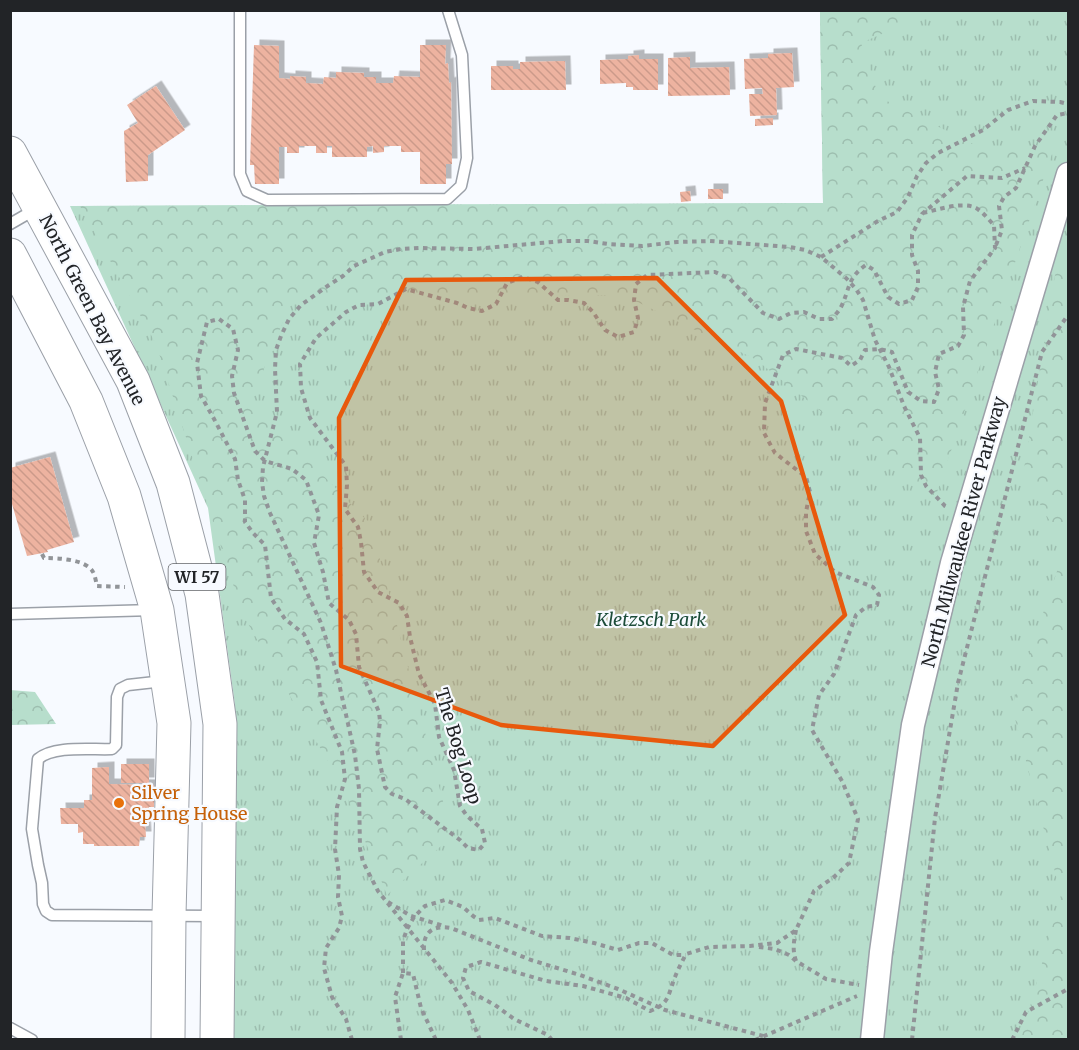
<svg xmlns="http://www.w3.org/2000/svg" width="1079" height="1050" font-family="Merriweather,serif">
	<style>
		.grass { fill: url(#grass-tufts) }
		.forest { fill: url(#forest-crowns) }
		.building { fill: url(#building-back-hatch); filter: url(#shadow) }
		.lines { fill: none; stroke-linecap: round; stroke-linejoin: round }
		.lane-casing { stroke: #9ba0a8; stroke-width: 13 }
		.street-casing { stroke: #9ba0a8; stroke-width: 25 }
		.primary-casing { stroke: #9ba0a8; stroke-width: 35 }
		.path { stroke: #919498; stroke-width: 4; stroke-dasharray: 4.5 4.5; stroke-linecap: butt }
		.lane { stroke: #fff; stroke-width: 10 }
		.street { stroke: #fff; stroke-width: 22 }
		.primary { stroke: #fff; stroke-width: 33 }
		.marked { fill: #e8590c; fill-opacity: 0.2; stroke: #e8590c; stroke-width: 4.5; stroke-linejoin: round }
		.food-dot { fill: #e8710a; stroke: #f7faff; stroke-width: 2 }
		.labels { text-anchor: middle; stroke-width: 4.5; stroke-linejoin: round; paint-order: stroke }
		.shield { fill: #f7faff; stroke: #626468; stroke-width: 1.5 }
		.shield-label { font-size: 16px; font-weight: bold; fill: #222427 }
		.street-label { font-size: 18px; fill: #222427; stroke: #f7faff }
		.park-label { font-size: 18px; font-style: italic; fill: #1d4d3a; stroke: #f7faff }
		.food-label { font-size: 18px; fill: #c56008; stroke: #f7faff; text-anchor: start }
	</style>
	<defs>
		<pattern id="grass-tufts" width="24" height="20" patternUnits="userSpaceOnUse" patternTransform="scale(1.5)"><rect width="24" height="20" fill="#b7decc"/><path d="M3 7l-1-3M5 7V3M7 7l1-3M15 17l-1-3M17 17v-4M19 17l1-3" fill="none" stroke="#9dbeaf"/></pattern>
		<pattern id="forest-crowns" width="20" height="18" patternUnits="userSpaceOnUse" patternTransform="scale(1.5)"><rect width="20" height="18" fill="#b7decc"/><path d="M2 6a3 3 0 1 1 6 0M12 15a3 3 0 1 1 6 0" fill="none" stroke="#9dbeaf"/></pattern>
		<pattern id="building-back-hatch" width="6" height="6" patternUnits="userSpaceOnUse" patternTransform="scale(1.5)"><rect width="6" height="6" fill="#edb3a0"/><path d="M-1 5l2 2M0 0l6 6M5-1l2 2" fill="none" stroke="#cb9a8a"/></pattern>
		<filter id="shadow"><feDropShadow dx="5.5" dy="-5.5" stdDeviation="0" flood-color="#0004"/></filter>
	</defs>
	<rect width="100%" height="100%" fill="#f7faff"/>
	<!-- grass -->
	<path class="grass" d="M820 11H1068V1039H234L235 705 208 508 70 206 823 203Z"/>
	<!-- forest -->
	<path class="forest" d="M820 11H913L914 20 861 43 879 97 987 151 1055 145 934 501 755 359 623 295 292 300 251 400 371 525 452 836 387 895 344 789 243 615 156 344 80 206 823 203Z
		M1068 249V1039H1021L1061 895 1012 707 1065 547 1023 475 1055 275Z
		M10 690 35 692 56 724 11 725Z"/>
	<!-- building -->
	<path class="building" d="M254 45 279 46V78L290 79V76L306 77V83L323 84 324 77 336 78V72L364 73V77H376V83H393L394 76 420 77V45H446L445 64 448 63 449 83 451 82 452 164H446V184H420V152H401V146H384V152L373 153V146L367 147V157H332V146H327V153H316V146H299V153H287V147H279V184H255L254 165H250Z
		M792 53 794 87 776 88 777 115 750 116 749 94H763L762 88 745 89 744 59 768 58V54Z
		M639 55V59H658V90H633V87H626V83L600 84V60L628 59V56Z
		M690 57V68L729 67 730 95 668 96V58Z
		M565 61 566 90H491V66H513V69H520V62Z
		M156 86 185 130 148 155V181L126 182 124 131 138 123 127 105Z
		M773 118V125L755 126V119Z
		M708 189H723V199H708Z
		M690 191 691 201 681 202 680 192Z
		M50 457 74 542 47 550 48 552 27 556 10 497V468Z
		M121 764H149V783H121Z
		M109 767V784L154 785V807H149V809H140V822H145L146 837H140L139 846H94V844H83V832L78 833V824H61L60 808H84V800H92V768Z"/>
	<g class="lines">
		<!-- lane casing -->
		<g class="lane-casing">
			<path id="lane" d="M240 10V174L247 191 267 200 447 199 461 186 467 158 462 55 448 10
				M10 224 36 209
				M10 614 154 610
				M164 681 128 685 120 689 117 697 116 745 112 749C92 750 54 745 38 759L32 829 38 865 42 883 43 904 46 911 52 915 216 916
				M10 1028 32 1040"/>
		</g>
		<!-- street casing -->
		<g class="street-casing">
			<path id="street" d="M872 1040 881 952 913 725 952 563 1068 174"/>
		</g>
		<!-- primary casing -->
		<g class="primary-casing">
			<path id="primary" d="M10 153 133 381 173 483 202 594 220 724 217 1040
				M10 255 86 401 124 496 157 610 174 723 169 915 168 1040"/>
		</g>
		<!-- path -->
		<path class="path" d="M996 245 1002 230 999 206 1004 197 1016 188 1035 146 1057 115 1068 113
			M821 257 878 221 897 212 908 197 917 176 926 163 938 153 983 130 1008 110 1033 101 1060 102 1068 104
			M42 554 44 558C57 558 86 559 93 572 95 575 96 582 97 586L125 587
			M388 902 411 916 444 926
			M759 947 775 949 789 955 796 961 826 979 859 985
			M424 950C423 931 434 925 451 928L531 960 580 975 618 989 665 1010 763 1036
			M796 961C792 949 794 941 796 930
			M403 973V941L407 929 414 917 425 906 445 900 463 907 473 916 479 920 495 918 542 936 570 938 594 943 618 950 639 943H652L673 955H686
			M352 1040 346 1019 332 997 324 968 326 948 339 928 342 916 338 897 339 875 335 849 337 807 345 779 342 752 321 700 317 662 304 634 285 619 271 598 265 545 253 533 245 522V500L238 480 235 459 213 417 201 396 197 363 207 322 219 319 233 329 238 350 232 376 234 393 255 451 265 461 292 469 306 480 319 515 314 543 323 572 329 603 349 620 356 634 359 667 379 712 380 721 377 749 385 787 392 794 405 799 460 840 468 848 479 850 485 843 482 829 467 816 460 806 454 770 439 737 435 704 419 674 410 637 407 616 399 603 378 592 364 572 361 542 358 527 345 509 347 485 346 466 310 418 301 388 300 364 316 338 346 312 359 305 378 304 406 289 457 303 468 308 482 311 496 304 507 283 523 277 538 282 558 300H568L584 303 593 312 605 330 618 337 634 332 638 318 634 300 636 284 647 275 715 272 730 279 763 313 779 319 791 313 804 312 819 319H832C835 315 839 311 841 307 850 289 847 278 866 265L874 270 888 297 899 304 912 300 918 287V271L912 255V235L922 214 967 176 1002 178 1025 168
			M401 1040 395 997 403 973 413 974 421 1008 436 1040
			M480 1040 468 1010 452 983 378 891 363 862 360 849 359 789 355 755 336 670 321 623 270 513 264 496 262 482 263 467 277 412 275 369 276 350 281 336 289 319 301 305 329 285 343 276 354 266 385 252 401 249 419 248 474 249 563 241H588L608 244 642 246 677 242 710 241 790 247 805 250 821 257 846 278 856 289 863 300 875 340 889 367 904 406 920 438 921 475 926 486 945 506 949 508
			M552 1040 548 1035 514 1019 495 1005 469 991 463 978 466 967 481 962 546 981 583 986 626 998 650 1011C670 1004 668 994 675 977 678 969 682 962 686 954L709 947 750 946 777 943 796 930 814 891 834 877 849 863 858 819 842 781 812 730 819 695 834 674 856 615 866 607 877 605 879 595 873 587 835 572 815 554 806 531V512L810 492 806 477 775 453 764 433 765 403 783 355 796 349 842 358 851 366 860 360 865 350 880 349 892 352 908 392 921 401 934 402 939 389 935 372 939 354 958 346 964 335 963 307 970 281 995 248 994 225C988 219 983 212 976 208 962 201 937 210 923 213
			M755 1040 857 996
			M912 1040 935 818 958 683 1042 352 1068 315
			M1012 1040 1026 1012 1068 989"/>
		<!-- lane -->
		<use href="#lane" class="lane"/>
		<!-- street -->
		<use href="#street" class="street"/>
		<!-- primary -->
		<use href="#primary" class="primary"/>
	</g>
	<!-- marked area -->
	<path class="marked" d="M657 278 781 401 845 615 713 746 501 725 341 666 339 418 406 280Z"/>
	<!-- markers -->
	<circle class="food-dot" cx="119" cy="803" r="6"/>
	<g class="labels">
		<!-- shield labels -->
		<rect class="shield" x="168.5" y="564" width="57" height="26" rx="4.5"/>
		<g class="shield-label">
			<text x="197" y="583">WI 57</text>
		</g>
		<!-- street labels -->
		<g class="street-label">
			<text transform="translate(92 310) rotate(63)" y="6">North Green Bay Avenue</text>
			<text transform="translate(964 532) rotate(-75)" y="6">North Milwaukee River Parkway</text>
			<text transform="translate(458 746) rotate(73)" y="6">The Bog Loop</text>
		</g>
		<!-- park labels -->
		<g class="park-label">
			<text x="651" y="626">Kletzsch Park</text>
		</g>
		<!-- food labels -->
		<g class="food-label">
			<text x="131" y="799">Silver<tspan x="131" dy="21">Spring House</tspan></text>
		</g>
	</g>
	<!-- border -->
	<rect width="1079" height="1050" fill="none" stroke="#222427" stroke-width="24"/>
</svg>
